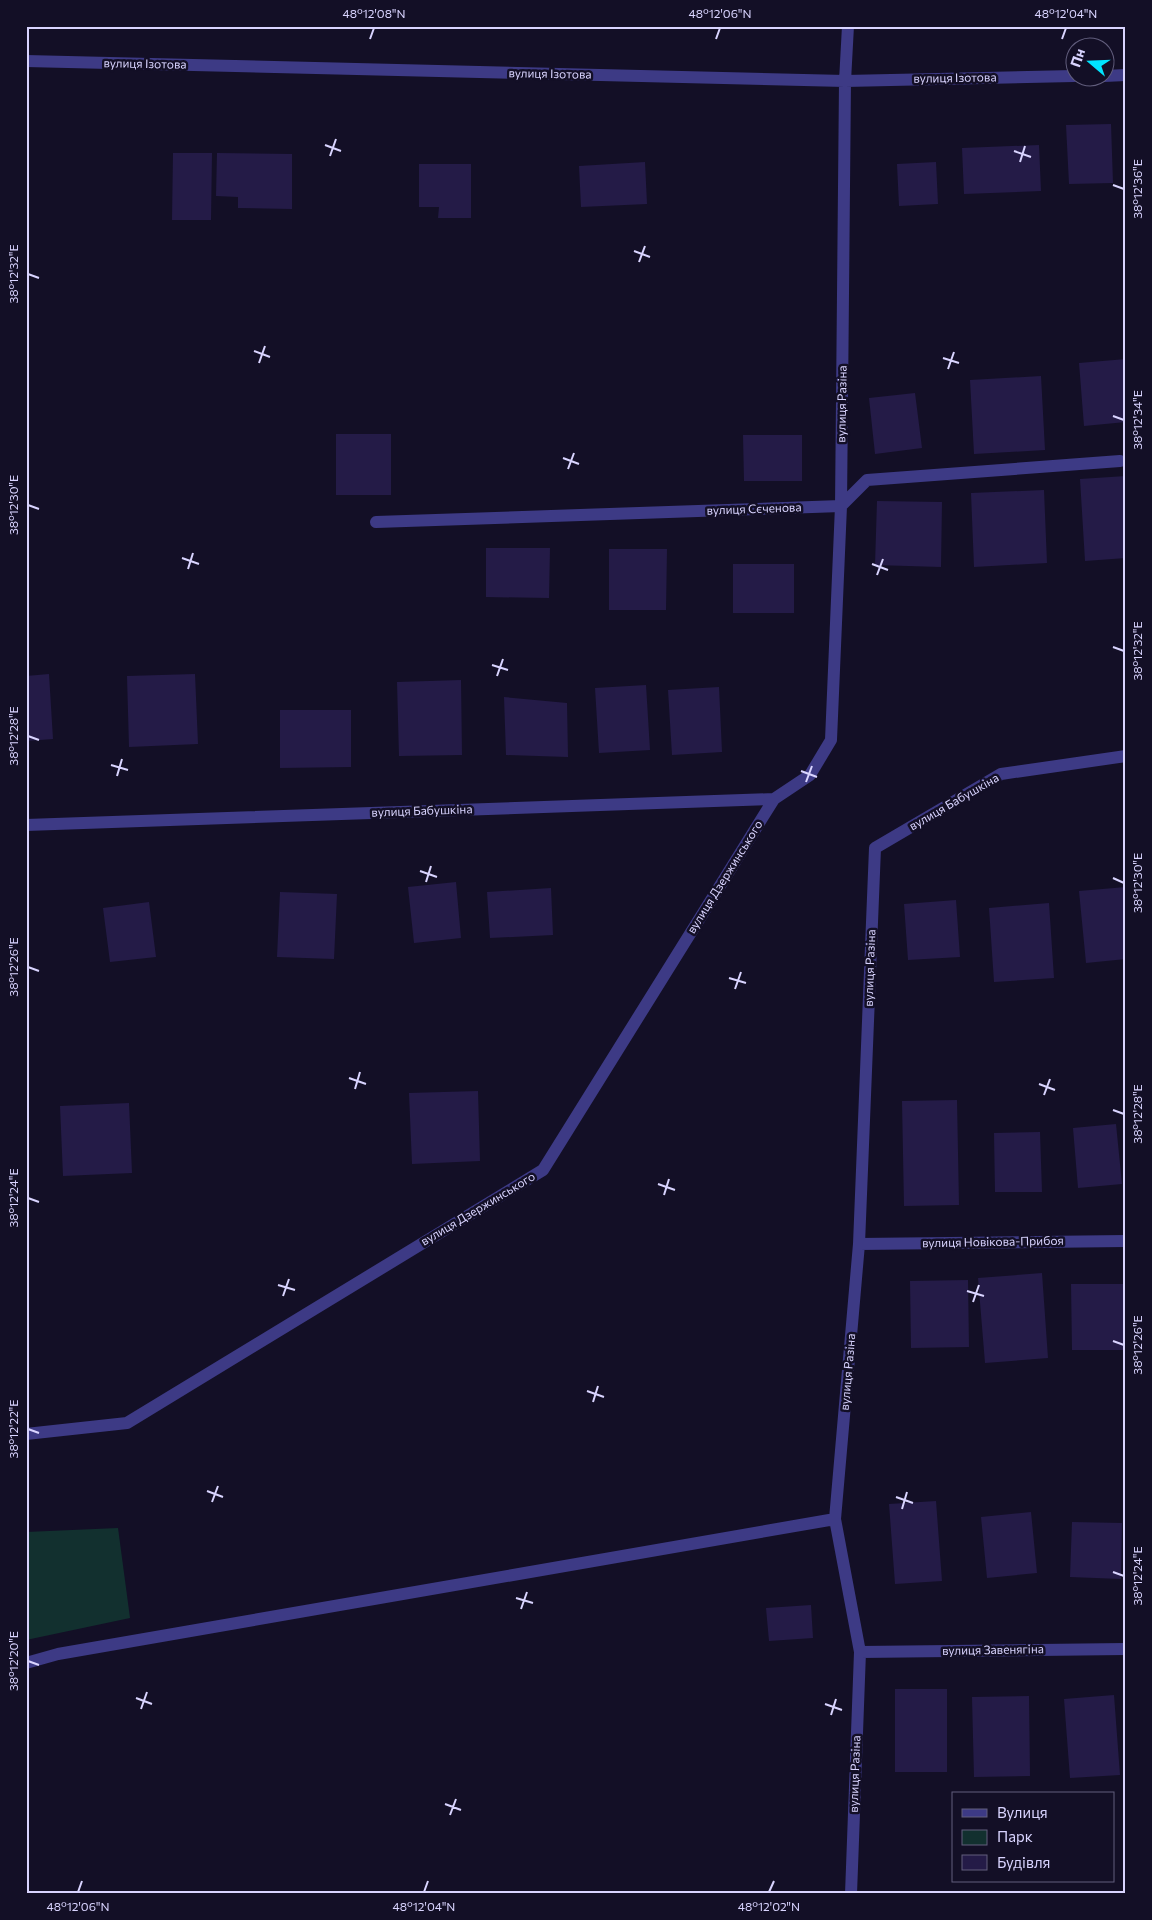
<svg xmlns="http://www.w3.org/2000/svg" width="1152" height="1920" font-family="Commissioner,sans-serif">
	<style>
		.green { fill: #12302f }
		.building { fill: #241b47 }
		.lines { fill: none; stroke-linecap: round; stroke-linejoin: round }
		.minor { stroke: #3d3a85; stroke-width: 12 }
		.ticks { fill: none; stroke: #d9d4ff; stroke-width: 2 }
		.labels { text-anchor: middle; stroke-width: 5; stroke-linejoin: round; paint-order: stroke }
		.street-label { font-size: 12px; fill: #d9d4ff; stroke: #130f26 }
		.neatline { fill: none; stroke: #d9d4ff; stroke-width: 2 }
		.ticks-label { font-size: 12px; text-anchor: middle; fill: #d9d4ff }
	</style>
	<rect width="100%" height="100%" fill="#130f26"/>
	<!-- green -->
	<path class="green" d="M118 1528 130 1618 26 1640V1532Z"/>
	<!-- building -->
	<path class="building" d="M1111 124 1113 183 1069 184 1066 125Z
		M1039 145 1041 191 964 194 962 148Z
		M173 153H212L211 220H172Z
		M217 153 292 154V209L238 208V197L216 196Z
		M645 162 647 204 581 207 579 166Z
		M936 162 938 204 899 206 897 164Z
		M419 164H471V218H438L439 207H419Z
		M1126 359V422L1084 426 1079 363Z
		M1041 376 1045 450 974 454 970 380Z
		M915 393 922 448 875 454 869 398Z
		M336 434H391V495H336Z
		M743 435H802V481H744Z
		M1126 476V558L1085 561 1080 479Z
		M1044 490 1047 563 974 567 971 493Z
		M877 501 942 502 941 567 875 565Z
		M486 548H550L549 598 486 597Z
		M609 549H667L666 610H609Z
		M733 564H794V613H733Z
		M49 674 53 739 26 741V676Z
		M195 674 198 744 129 747 127 676Z
		M461 680 462 755 399 756 397 682Z
		M646 685 650 750 599 753 595 688Z
		M719 687 722 752 672 755 668 690Z
		M504 697 567 703 568 757 506 755Z
		M280 710H351V767L280 768Z
		M456 882 461 938 414 943 408 887Z
		M1126 887V959L1086 963 1079 891Z
		M551 888 553 935 490 938 487 892Z
		M280 892 337 894 334 959 277 957Z
		M956 900 960 957 908 960 904 904Z
		M149 902 156 957 110 962 103 908Z
		M1049 903 1054 978 994 982 989 908Z
		M478 1091 480 1161 412 1164 409 1093Z
		M957 1100 959 1205 904 1206 902 1101Z
		M129 1103 132 1173 63 1176 60 1106Z
		M1116 1124 1122 1184 1078 1188 1073 1128Z
		M1040 1132 1042 1192H995L994 1133Z
		M1042 1273 1048 1358 985 1363 978 1278Z
		M968 1280 969 1347 911 1348 910 1281Z
		M1071 1284H1126V1350H1072Z
		M936 1501 942 1581 895 1584 889 1504Z
		M1031 1512 1037 1573 987 1578 981 1517Z
		M1072 1522 1122 1523 1121 1579 1070 1577Z
		M811 1605 813 1638 769 1641 766 1608Z
		M895 1689H947V1772H895Z
		M1114 1695 1120 1775 1070 1778 1064 1699Z
		M1029 1696 1030 1776 974 1777 972 1697Z"/>
	<g class="lines">
		<!-- minor -->
		<path class="minor" d="M26 61 845 81 1074 76
			M1104 76 1126 75
			M376 522 841 506 867 480 1120 461
			M26 825 774 799 810 775 831 740 841 506 845 81 848 26
			M859 1244 1126 1241
			M26 1434 127 1423 543 1170 774 799
			M860 1652 1126 1649
			M26 1663 58 1654 835 1519
			M851 1894 860 1652 835 1519 859 1244 875 848 1001 774 1126 756"/>
	</g>
	<!-- ticks -->
	<path class="ticks" d="M370 39 374 28M716 39 720 28M1062 39 1066 28M325 145 341 151M1014 151 1031 157M330 156 336 139M1020 162 1025 146M1113 185 1124 189M634 251 650 257M639 262 645 246M28 274 39 278M254 351 270 357M943 358 959 363M259 363 265 346M948 369 954 352M1113 416 1124 420M563 458 579 464M568 469 574 453M28 505 39 509M182 558 199 564M872 564 888 570M188 569 193 553M877 575 883 559M1113 647 1124 651M492 665 508 670M497 676 503 659M28 736 39 740M111 765 128 770M801 771 817 777M117 776 122 759M806 782 812 766M420 871 437 877M1113 878 1124 883M426 882 431 866M28 967 39 971M729 978 746 983M735 989 741 972M349 1078 366 1084M1039 1084 1055 1090M355 1089 360 1072M1044 1095 1050 1079M1113 1110 1124 1114M658 1184 675 1190M664 1195 669 1179M28 1198 39 1202M278 1285 295 1290M967 1291 984 1296M283 1296 289 1279M973 1302 979 1285M1113 1341 1124 1345M587 1391 604 1397M593 1402 598 1386M28 1429 39 1433M207 1491 223 1497M896 1497 913 1503M212 1502 218 1486M902 1509 907 1492M1113 1572 1124 1576M516 1598 533 1603M521 1609 527 1592M28 1661 39 1665M136 1698 152 1704M825 1704 842 1710M141 1709 147 1692M831 1715 836 1699M445 1804 461 1810M450 1815 456 1799M78 1892 82 1881M424 1892 428 1881M769 1892 774 1881"/>
	<g class="labels">
		<!-- street labels -->
		<g class="street-label">
			<text transform="translate(145 64) rotate(1)" y="4">вулиця Ізотова</text>
			<text transform="translate(550 74) rotate(1)" y="4">вулиця Ізотова</text>
			<text transform="translate(955 78) rotate(-1)" y="4">вулиця Ізотова</text>
			<text transform="translate(842 404) rotate(-89)" y="4">вулиця Разіна</text>
			<text transform="translate(754 509) rotate(-2)" y="4">вулиця Сєченова</text>
			<text transform="translate(954 802) rotate(-30)" y="4">вулиця Бабушкіна</text>
			<text transform="translate(422 811) rotate(-2)" y="4">вулиця Бабушкіна</text>
			<text transform="translate(725 877) rotate(-58)" y="4">вулиця Дзержинського</text>
			<text transform="translate(870 968) rotate(-88)" y="4">вулиця Разіна</text>
			<text transform="translate(478 1209) rotate(-31)" y="4">вулиця Дзержинського</text>
			<text transform="translate(993 1242) rotate(-1)" y="4">вулиця Новікова-Прибоя</text>
			<text transform="translate(848 1372) rotate(-85)" y="4">вулиця Разіна</text>
			<text transform="translate(993 1650) rotate(-1)" y="4">вулиця Завенягіна</text>
			<text transform="translate(855 1774) rotate(-88)" y="4">вулиця Разіна</text>
		</g>
	</g>
	<!-- border -->
	<rect width="1152" height="1920" fill="none" stroke="#130f26" stroke-width="55"/>
	<!-- legend -->
	<rect x="952" y="1792" width="162" height="90" fill="#130f26" stroke="#625e7d"/>
	<rect x="962" y="1809" width="25" height="8" fill="#3d3a85" stroke="#625e7d"/>
	<text x="997" y="1818" font-size="15" fill="#d9d4ff">Вулиця</text>
	<rect x="962" y="1830" width="25" height="15" fill="#12302f" stroke="#625e7d"/>
	<text x="997" y="1842" font-size="15" fill="#d9d4ff">Парк</text>
	<rect x="962" y="1855" width="25" height="15" fill="#241b47" stroke="#625e7d"/>
	<text x="997" y="1868" font-size="15" fill="#d9d4ff">Будівля</text>
	<!-- north arrow -->
	<g transform="translate(1090 62) rotate(289)"><circle r="24" fill="#130f26" stroke="#625e7d"/>
	<path d="M0-4L9 19L0 12L-9 19Z" fill="#00e5ff"/>
	<text y="-8" font-size="14" font-weight="bold" text-anchor="middle" fill="#d9d4ff">Пн</text>
	</g>
	<rect x="28" y="28" width="1096" height="1864" class="neatline"/>
	<g class="ticks-label">
		<text x="374" y="18">48°12'08"N</text>
		<text x="720" y="18">48°12'06"N</text>
		<text x="1066" y="18">48°12'04"N</text>
		<text transform="translate(1138 189) rotate(-90)" y="4">38°12'36"E</text>
		<text transform="translate(14 274) rotate(-90)" y="4">38°12'32"E</text>
		<text transform="translate(1138 420) rotate(-90)" y="4">38°12'34"E</text>
		<text transform="translate(14 505) rotate(-90)" y="4">38°12'30"E</text>
		<text transform="translate(1138 651) rotate(-90)" y="4">38°12'32"E</text>
		<text transform="translate(14 736) rotate(-90)" y="4">38°12'28"E</text>
		<text transform="translate(1138 883) rotate(-90)" y="4">38°12'30"E</text>
		<text transform="translate(14 967) rotate(-90)" y="4">38°12'26"E</text>
		<text transform="translate(1138 1114) rotate(-90)" y="4">38°12'28"E</text>
		<text transform="translate(14 1198) rotate(-90)" y="4">38°12'24"E</text>
		<text transform="translate(1138 1345) rotate(-90)" y="4">38°12'26"E</text>
		<text transform="translate(14 1429) rotate(-90)" y="4">38°12'22"E</text>
		<text transform="translate(1138 1576) rotate(-90)" y="4">38°12'24"E</text>
		<text transform="translate(14 1661) rotate(-90)" y="4">38°12'20"E</text>
		<text x="78" y="1911">48°12'06"N</text>
		<text x="424" y="1911">48°12'04"N</text>
		<text x="769" y="1911">48°12'02"N</text>
	</g>
</svg>
